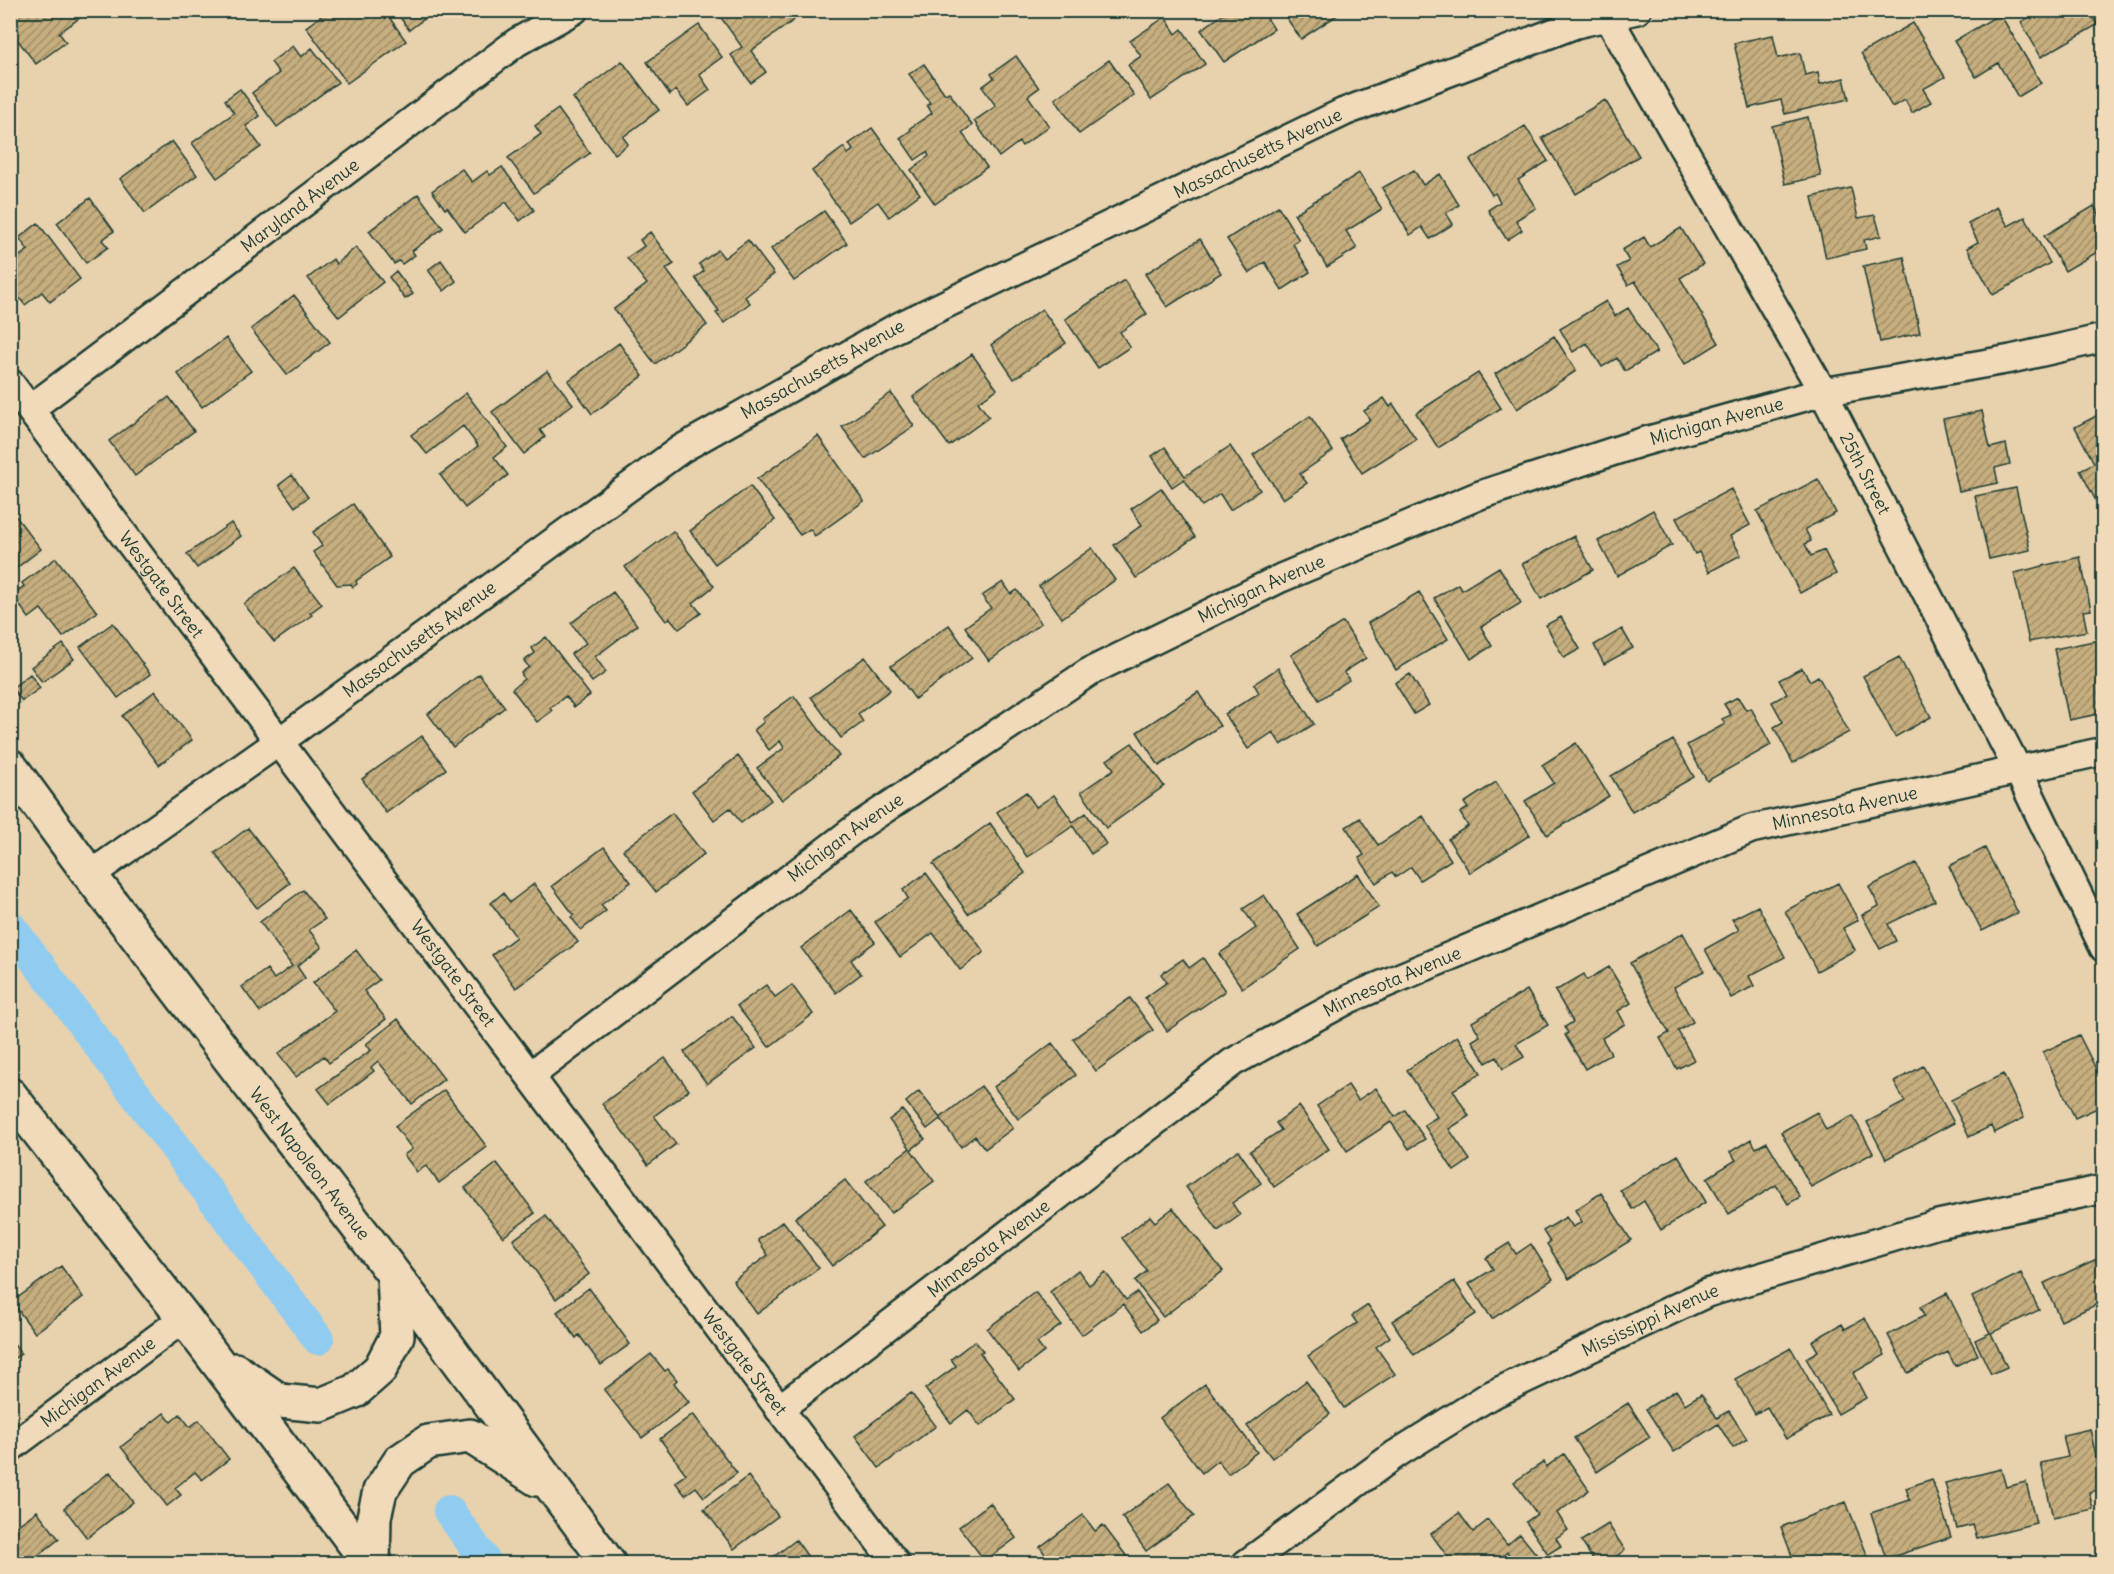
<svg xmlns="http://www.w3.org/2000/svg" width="2114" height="1574" font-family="Delius,sans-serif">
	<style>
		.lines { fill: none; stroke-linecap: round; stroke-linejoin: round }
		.canal { stroke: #90ccf0; stroke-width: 32 }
		.building { fill: url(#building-hatch); stroke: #1f3d34; stroke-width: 1.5 }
		.minor-casing { stroke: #1f3d34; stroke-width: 32 }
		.secondary-casing { stroke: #1f3d34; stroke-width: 38 }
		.minor { stroke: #f0dab9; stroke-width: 27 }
		.secondary { stroke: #f0dab9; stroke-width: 33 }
		.labels { text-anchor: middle; stroke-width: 4.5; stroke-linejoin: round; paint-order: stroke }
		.street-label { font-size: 18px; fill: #1f3d34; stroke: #f0dab9 }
	</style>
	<defs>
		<pattern id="building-hatch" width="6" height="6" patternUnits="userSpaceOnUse" patternTransform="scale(1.5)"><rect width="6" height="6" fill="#c7ae7e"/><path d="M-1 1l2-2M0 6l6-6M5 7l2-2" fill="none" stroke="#a18f68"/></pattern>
	</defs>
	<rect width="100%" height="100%" fill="#e8d1ad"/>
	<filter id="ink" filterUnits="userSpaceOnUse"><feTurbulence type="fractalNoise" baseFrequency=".0167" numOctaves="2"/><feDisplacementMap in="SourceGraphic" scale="12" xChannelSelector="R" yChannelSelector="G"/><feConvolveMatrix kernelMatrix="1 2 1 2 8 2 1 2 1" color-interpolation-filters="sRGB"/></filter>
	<g filter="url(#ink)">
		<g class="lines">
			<!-- canal -->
			<path class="canal" d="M10 926 318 1339
				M449 1511 487 1564"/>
		</g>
		<!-- building -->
		<path class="building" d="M10 10H82L85 14 59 33 66 42 36 64 10 30Z
			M329 10H363L367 15 374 10H384L406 41 347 83 306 27Z
			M395 10H436L409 30Z
			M725 10H787L794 20 751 51 766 72 751 83 731 55 742 47 719 15Z
			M1229 10H1262L1274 29 1224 62 1201 30Z
			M1281 10H1345L1301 39Z
			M2041 10H2089L2097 25 2041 57 2021 22Z
			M2000 14 2041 83 2018 97 1998 63 1976 77 1954 41Z
			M1165 17 1176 34 1182 29 1205 64 1151 100 1128 65 1141 56 1130 41Z
			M1913 23 1945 77 1923 89 1931 102 1912 113 1905 100 1892 107 1861 53Z
			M699 25 722 57 699 74 710 90 688 106 676 90 670 95 647 62Z
			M1773 35 1778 58 1800 53 1805 75 1818 72 1820 84 1844 78 1849 99 1785 114 1781 100 1749 108 1734 43Z
			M293 46 301 57 312 48 338 82 277 127 252 93 279 73 271 62Z
			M1016 56 1039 88 1028 96 1049 126 1022 146 1019 142 999 157 974 121 996 106 982 87 994 78 991 74Z
			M1109 60 1134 95 1079 134 1055 99Z
			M622 61 659 110 623 137 628 144 615 154 573 98Z
			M924 64 945 94 949 92 972 125 962 133 987 167 935 204 911 170 929 156 927 152 915 160 900 138 911 130 910 128 932 113 927 105 930 103 909 74Z
			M240 89 260 116 246 126 261 147 217 178 192 143 234 113 225 100Z
			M1605 100 1639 156 1576 194 1542 138Z
			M558 109 590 153 534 193 508 158 541 134 535 126Z
			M1808 117 1821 176 1785 184 1772 126Z
			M1525 126 1548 161 1518 180 1536 208 1516 220 1522 230 1507 240 1488 210 1500 202 1495 193 1492 195 1470 160Z
			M872 128 920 194 889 217 878 202 849 222 812 171 844 147 848 154 853 150 849 144Z
			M172 141 197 175 145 213 120 179Z
			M502 167 534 210 520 221 506 202 465 232 447 207 445 209 432 191 462 169 472 182 487 171 490 175Z
			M1414 170 1423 185 1440 174 1459 205 1446 213 1453 224 1430 239 1422 227 1410 235 1382 188Z
			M1359 173 1382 209 1346 231 1357 248 1327 267 1294 214Z
			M1851 188 1858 218 1875 215 1881 236 1864 240 1866 249 1826 258 1812 197Z
			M418 194 443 228 412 251 415 255 402 264 399 261 394 264 369 231Z
			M90 198 114 231 102 240 108 247 86 263 57 223Z
			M1278 206 1299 240 1293 244 1310 272 1282 290 1265 262 1249 273 1227 239Z
			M2094 206 2104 222V248L2065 271 2044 236Z
			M1997 207 2008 226 2025 217 2050 263 1993 295 1967 248 1978 242 1968 223Z
			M824 211 847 243 794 281 771 249Z
			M38 223 80 279 50 302 42 292 25 305 10 286V263L28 250 19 238Z
			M1681 228 1703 264 1680 278 1719 343 1685 364 1635 281 1628 285 1617 267 1629 261 1622 250 1644 237 1650 247Z
			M650 232 674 264 666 269 707 325 655 364 614 309 647 284 627 258 644 246 640 240Z
			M1200 239 1221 273 1167 307 1145 274Z
			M748 240 774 274 745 297 750 303 724 323 716 313 719 311 695 278 704 271 699 264 718 250 724 258Z
			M356 247 383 282 339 317 308 278 333 259 336 264Z
			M1904 257 1920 333 1880 342 1863 266Z
			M441 260 456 281 444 291 428 270Z
			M396 271 413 294 405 299 389 277Z
			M1124 280 1147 314 1120 332 1130 347 1098 368 1065 319Z
			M294 295 330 342 287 375 251 329Z
			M1606 301 1615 316 1628 308 1657 352 1625 371 1617 358 1602 367 1587 343 1573 352 1560 329Z
			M1042 309 1066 343 1014 379 991 345Z
			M1554 336 1576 371 1517 409 1495 374Z
			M226 338 251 371 202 407 178 374Z
			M619 343 643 376 592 414 568 381Z
			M972 354 997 389 978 402 989 417 949 446 913 397Z
			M547 371 573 404 540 430 545 437 524 454 492 412Z
			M1478 373 1501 408 1438 448 1416 413Z
			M466 393 507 447 494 457 508 475 465 508 440 475 478 446 463 426 427 454 411 435Z
			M891 393 914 426 865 459 842 427Z
			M169 397 194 431 135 476 109 441Z
			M1384 398 1390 407 1393 404 1416 439 1362 473 1340 439 1370 420 1364 411Z
			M1982 411 1990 448 2006 444 2010 464 1995 468 1998 483 1959 491 1943 419Z
			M2100 414 2104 419V499L2097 503 2080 470 2094 463 2075 427Z
			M1310 416 1333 451 1300 474 1307 483 1283 499 1253 455Z
			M818 436 864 501 815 536 810 529 800 535 757 479Z
			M1230 446 1260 490 1230 510 1220 494 1202 506 1184 479 1172 487 1152 456 1165 447 1185 476Z
			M292 475 308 497 295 507 279 485Z
			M1818 479 1836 513 1805 529 1811 541 1805 544 1811 556 1824 550 1836 574 1800 593 1757 511Z
			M750 486 775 520 715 564 690 531Z
			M1161 488 1195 537 1136 578 1114 545 1142 525 1131 509Z
			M2016 488 2030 550 1989 559 1975 496Z
			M1731 489 1750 525 1730 536 1741 555 1709 572 1699 552 1695 554 1676 518Z
			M353 504 390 557 356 581 357 584 353 587 351 584 337 585 313 552 322 546 313 532Z
			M10 509 41 549 10 573Z
			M1653 510 1672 545 1617 576 1598 541Z
			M231 523 241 536 197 568 187 554Z
			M673 531 714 586 693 603 701 613 679 629 670 618 666 621 625 567Z
			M1574 536 1593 570 1541 599 1522 564Z
			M1092 548 1115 580 1062 618 1039 586Z
			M2080 557 2091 610 2083 611 2087 631 2029 642 2014 573Z
			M56 558 97 612 63 637 41 609 29 618 12 595 24 586 22 583Z
			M1499 567 1521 603 1481 627 1492 646 1471 659 1434 598 1458 584 1462 590Z
			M294 568 322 604 310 613 312 615 274 642 244 604Z
			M1003 582 1011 594 1017 590 1041 623 989 661 965 627 991 608 982 596Z
			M613 592 637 625 595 657 606 672 592 682 571 654 586 643 571 623Z
			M1419 592 1448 639 1396 670 1368 623Z
			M1561 617 1580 649 1564 658 1546 625Z
			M1343 622 1366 658 1344 672 1349 680 1319 700 1291 655Z
			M113 623 150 674 118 698 80 647Z
			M949 625 972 658 915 699 891 666Z
			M1622 629 1633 648 1604 664 1594 645Z
			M546 637 590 695 574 707 566 696 550 708 552 711 537 722 512 689 524 679 521 673 529 667 524 661 535 653 532 648Z
			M2104 639V713L2069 720 2054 649Z
			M63 644 74 659 42 682 31 667Z
			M865 657 890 690 858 714 863 722 841 738 811 697Z
			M1899 657 1931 717 1895 737 1863 676Z
			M1278 668 1314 724 1281 745 1273 732 1248 749 1225 714 1259 693 1254 684Z
			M1802 668 1810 681 1818 676 1849 732 1793 763 1774 727 1783 722 1772 702 1787 694 1779 680Z
			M30 674 40 688 22 701 12 688Z
			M479 674 505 707 453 747 428 714Z
			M1410 674 1429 705 1414 714 1395 683Z
			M155 691 192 740 159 765 122 716Z
			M1198 692 1220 726 1159 766 1137 732Z
			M794 696 839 756 782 800 757 768 784 748 780 741 769 750 754 730 764 722 762 719Z
			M1738 697 1746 710 1751 708 1771 745 1707 781 1687 745 1725 724 1722 719 1731 715 1724 704Z
			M422 736 446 769 386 813 362 779Z
			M1673 740 1694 777 1632 812 1611 776Z
			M1132 743 1164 786 1106 828 1081 792 1114 769 1107 760Z
			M1576 743 1609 796 1547 835 1525 801 1554 783 1542 765Z
			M738 756 771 800 741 823 730 808 714 820 692 791Z
			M1496 782 1530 835 1470 873 1448 839 1468 826 1460 813 1468 808 1464 803Z
			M1026 792 1036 807 1054 795 1073 822 1086 813 1106 844 1091 854 1073 826 1027 857 997 812Z
			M672 813 704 854 656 892 623 850Z
			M1423 816 1451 860 1420 880 1411 867 1396 877 1392 872 1376 883 1359 858 1364 855 1346 827 1360 818 1378 845Z
			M990 823 1025 873 968 914 933 864Z
			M248 828 290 883 257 908 215 853Z
			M604 847 631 882 601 905 606 911 581 930 571 917 574 915 552 886Z
			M1985 848 2018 913 1982 931 1949 866Z
			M1916 863 1935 901 1888 924 1896 941 1880 949 1862 915 1879 906 1869 887Z
			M926 873 984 952 960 970 933 933 900 957 875 922 908 898 903 890Z
			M1358 874 1379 907 1318 946 1297 914Z
			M1838 883 1858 920 1843 928 1855 950 1817 971 1785 911Z
			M534 884 578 942 516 988 492 955 516 937 491 903 503 893 510 902Z
			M303 890 325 919 309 930 322 947 297 966 305 978 260 1012 242 987 267 969 274 979 292 966 260 922Z
			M1264 895 1300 949 1242 988 1219 954 1256 928 1243 909Z
			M1758 906 1785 957 1749 976 1754 986 1731 998 1705 949 1739 930 1732 919Z
			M851 910 875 942 851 960 861 974 836 993 801 948Z
			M1683 933 1704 971 1674 987 1693 1022 1678 1031 1694 1060 1677 1069 1660 1038 1669 1033 1630 963Z
			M356 950 379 980 364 991 386 1019 329 1063 324 1056 296 1077 278 1054 335 1011 313 983Z
			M1203 958 1225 991 1167 1031 1145 998 1167 982 1161 974 1183 959 1189 968Z
			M1609 967 1631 1003 1618 1011 1625 1024 1602 1038 1611 1054 1585 1069 1565 1035 1568 1033 1565 1027 1573 1022 1555 991 1584 974 1587 980Z
			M766 985 775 997 792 985 813 1014 769 1047 737 1006Z
			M1527 990 1548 1025 1516 1044 1524 1057 1503 1069 1497 1057 1486 1063 1472 1041 1480 1036 1472 1022Z
			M1130 998 1153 1030 1096 1071 1073 1039Z
			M732 1016 756 1048 707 1084 684 1052Z
			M398 1019 444 1079 412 1104 378 1061 371 1067 374 1071 330 1104 318 1089 371 1050 366 1044Z
			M2079 1035 2104 1085V1105L2075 1118 2043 1052Z
			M1457 1036 1481 1073 1453 1090 1469 1116 1449 1129 1470 1160 1454 1171 1424 1125 1437 1117 1407 1070Z
			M1052 1043 1076 1075 1018 1119 994 1087Z
			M665 1058 689 1090 654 1116 676 1144 648 1165 602 1104Z
			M1923 1066 1954 1123 1886 1159 1867 1122 1905 1102 1894 1082Z
			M2003 1074 2024 1118 1994 1133 1991 1126 1969 1137 1951 1100Z
			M1348 1085 1358 1100 1376 1088 1395 1117 1405 1110 1425 1139 1409 1149 1391 1122 1347 1151 1317 1106Z
			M981 1086 1013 1128 985 1149 975 1136 961 1147 940 1119 927 1129 906 1102 919 1091 940 1118Z
			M444 1090 487 1147 439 1183 426 1166 417 1172 404 1155 412 1149 395 1126Z
			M1299 1106 1329 1149 1274 1187 1250 1151 1281 1130 1276 1123Z
			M902 1110 925 1139 911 1150 934 1181 891 1213 866 1181 910 1148 889 1120Z
			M1817 1112 1826 1130 1853 1116 1873 1153 1811 1187 1781 1132Z
			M1751 1139 1756 1148 1767 1142 1800 1197 1788 1204 1776 1185 1729 1214 1707 1178 1736 1160 1730 1152Z
			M1238 1150 1261 1183 1232 1203 1240 1215 1218 1231 1186 1187Z
			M1678 1155 1706 1202 1661 1230 1644 1201 1632 1209 1620 1190Z
			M497 1163 535 1213 503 1237 465 1188Z
			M845 1180 882 1227 832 1266 795 1218Z
			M1601 1193 1631 1240 1569 1279 1547 1244 1550 1242 1543 1231 1566 1217 1573 1227 1582 1222 1575 1210Z
			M1173 1208 1223 1271 1163 1317 1135 1281 1147 1271 1122 1238 1150 1216 1155 1222Z
			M546 1216 589 1274 556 1299 513 1240Z
			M783 1221 819 1268 757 1314 733 1281 768 1255 758 1240Z
			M1509 1243 1516 1254 1531 1244 1553 1279 1492 1319 1469 1284 1493 1269 1486 1258Z
			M2099 1258 2104 1267V1301L2061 1321 2044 1283Z
			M61 1266 83 1297 35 1333 12 1302Z
			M1078 1270 1089 1285 1105 1272 1126 1300 1137 1292 1157 1320 1143 1331 1123 1304 1082 1335 1050 1292Z
			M2021 1273 2039 1310 1991 1333 2007 1367 1991 1374 1975 1340 1990 1333 1972 1297Z
			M1454 1281 1476 1314 1414 1355 1392 1321Z
			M589 1288 630 1344 601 1365 579 1335 576 1338 557 1312Z
			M1035 1292 1061 1325 1037 1343 1044 1352 1019 1371 987 1329Z
			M1947 1293 1978 1355 1955 1366 1948 1352 1908 1373 1888 1335 1924 1316 1920 1307Z
			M1368 1305 1390 1337 1376 1347 1395 1374 1344 1408 1308 1356 1357 1323 1352 1316Z
			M1865 1318 1885 1355 1853 1373 1866 1398 1838 1414 1806 1358 1818 1351 1812 1341 1842 1324 1845 1329Z
			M10 1339 21 1354 10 1361Z
			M975 1341 983 1351 980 1353 1015 1399 980 1426 968 1410 951 1423 925 1389 956 1366 951 1359Z
			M1791 1348 1829 1415 1786 1439 1767 1407 1755 1414 1735 1379Z
			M651 1354 665 1371 668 1369 677 1380 674 1383 689 1402 642 1438 604 1390Z
			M1306 1381 1330 1414 1272 1458 1247 1426Z
			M1205 1384 1257 1452 1228 1474 1218 1460 1202 1473 1160 1418Z
			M1676 1390 1685 1404 1701 1394 1717 1418 1729 1411 1747 1439 1733 1448 1718 1424 1674 1452 1646 1409Z
			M911 1393 936 1426 879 1468 855 1436Z
			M1628 1403 1650 1437 1597 1472 1574 1438Z
			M164 1413 171 1422 180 1414 190 1427 199 1420 229 1459 202 1480 195 1472 175 1488 181 1495 167 1506 121 1447Z
			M693 1414 737 1473 704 1497 696 1487 685 1495 675 1482 686 1474 660 1439Z
			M2090 1429 2103 1489 2089 1492 2093 1509 2053 1518 2041 1463 2068 1457 2063 1435Z
			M1564 1454 1589 1490 1557 1513 1568 1530 1556 1538 1561 1546 1548 1554 1526 1522 1537 1514 1514 1482 1544 1462 1546 1467Z
			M2001 1469 2006 1487 2026 1482 2036 1523 1977 1538 1973 1525 1957 1529 1945 1483Z
			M110 1472 133 1502 87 1538 64 1508Z
			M748 1476 778 1516 734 1549 704 1509Z
			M1932 1479 1951 1537 1886 1559 1871 1513 1910 1500 1906 1488Z
			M1169 1483 1194 1516 1146 1551 1122 1517Z
			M1846 1502 1870 1562 1795 1564 1781 1527Z
			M990 1503 1016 1538 985 1561 959 1527Z
			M37 1511 59 1539 27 1564H10V1531Z
			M1459 1513 1473 1532 1488 1520 1507 1545 1520 1534 1540 1559 1534 1564H1516L1507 1552 1494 1564H1453L1431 1534Z
			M1083 1515 1095 1531 1103 1525 1128 1558 1120 1564H1052L1040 1547Z
			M1608 1524 1625 1550 1605 1564H1596L1581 1541Z
			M796 1540 813 1564H764Z
			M1777 1555 1781 1564H1751L1766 1557 1767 1560Z"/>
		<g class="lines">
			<!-- minor casing -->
			<g class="minor-casing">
				<g id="minor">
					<path id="s1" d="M1604 10 1823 392 2018 770 2104 948"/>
					<path id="s2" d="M10 383 896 1564"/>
					<path id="s3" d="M30 409 517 42 574 10"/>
					<path id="s4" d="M90 875 280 741 681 449 894 329 1344 112 1576 24 1637 10"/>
					<path id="s5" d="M531 1075 856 828 1089 672 1281 578 1480 495 1642 442 1823 392 2011 359 2104 338"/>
					<path id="s6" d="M779 1409 1233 1062 1351 998 1751 829 2104 751"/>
					<path id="s7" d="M10 1448 184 1318"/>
					<path id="s8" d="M1246 1564 1396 1454 1489 1396 1707 1293 1938 1224 2104 1189"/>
				</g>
			</g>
			<!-- secondary casing -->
			<g class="secondary-casing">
				<g id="secondary">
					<path id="s9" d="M10 766 90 875 424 1314 609 1564"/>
					<path d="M10 1095 184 1318 370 1564"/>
					<path d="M235 1370 280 1401 321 1405 355 1391 380 1369 397 1336 394 1276"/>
					<path d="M373 1564 374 1517 380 1491 400 1461 428 1442 470 1436 537 1479"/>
				</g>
			</g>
			<!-- minor -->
			<use href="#minor" class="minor"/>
			<!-- secondary -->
			<use href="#secondary" class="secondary"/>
		</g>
	</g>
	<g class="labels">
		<!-- street labels -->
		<g class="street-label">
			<text dy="6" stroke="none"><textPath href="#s4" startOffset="1377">Massachusetts Avenue</textPath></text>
			<text dy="6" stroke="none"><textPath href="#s3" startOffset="338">Maryland Avenue</textPath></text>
			<text dy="6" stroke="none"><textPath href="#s4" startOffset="891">Massachusetts Avenue</textPath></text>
			<text dy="6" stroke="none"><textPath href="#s5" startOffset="1366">Michigan Avenue</textPath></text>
			<text dy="6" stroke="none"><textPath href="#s1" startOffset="532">25th Street</textPath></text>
			<text dy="6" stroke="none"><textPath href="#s2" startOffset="252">Westgate Street</textPath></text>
			<text dy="6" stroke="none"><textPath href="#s5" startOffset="880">Michigan Avenue</textPath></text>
			<text dy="6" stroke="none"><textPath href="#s4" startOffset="405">Massachusetts Avenue</textPath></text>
			<text dy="6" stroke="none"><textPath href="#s6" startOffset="1236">Minnesota Avenue</textPath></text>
			<text dy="6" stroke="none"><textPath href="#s5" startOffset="394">Michigan Avenue</textPath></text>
			<text dy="6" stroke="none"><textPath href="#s2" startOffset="738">Westgate Street</textPath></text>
			<text dy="6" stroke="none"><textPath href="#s6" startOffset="750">Minnesota Avenue</textPath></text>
			<text dy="6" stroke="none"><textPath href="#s9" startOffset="498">West Napoleon Avenue</textPath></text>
			<text dy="6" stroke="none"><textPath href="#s6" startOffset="264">Minnesota Avenue</textPath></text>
			<text dy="6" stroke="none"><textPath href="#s8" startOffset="474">Mississippi Avenue</textPath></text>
			<text dy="6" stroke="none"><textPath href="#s2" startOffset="1224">Westgate Street</textPath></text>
			<text dy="6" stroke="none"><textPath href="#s7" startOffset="110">Michigan Avenue</textPath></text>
		</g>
	</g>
	<!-- margin -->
	<rect width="2114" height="1574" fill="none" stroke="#f0dab9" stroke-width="36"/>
	<rect x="18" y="18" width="2078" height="1538" fill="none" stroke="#1f3d34" stroke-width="2" filter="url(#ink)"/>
</svg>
